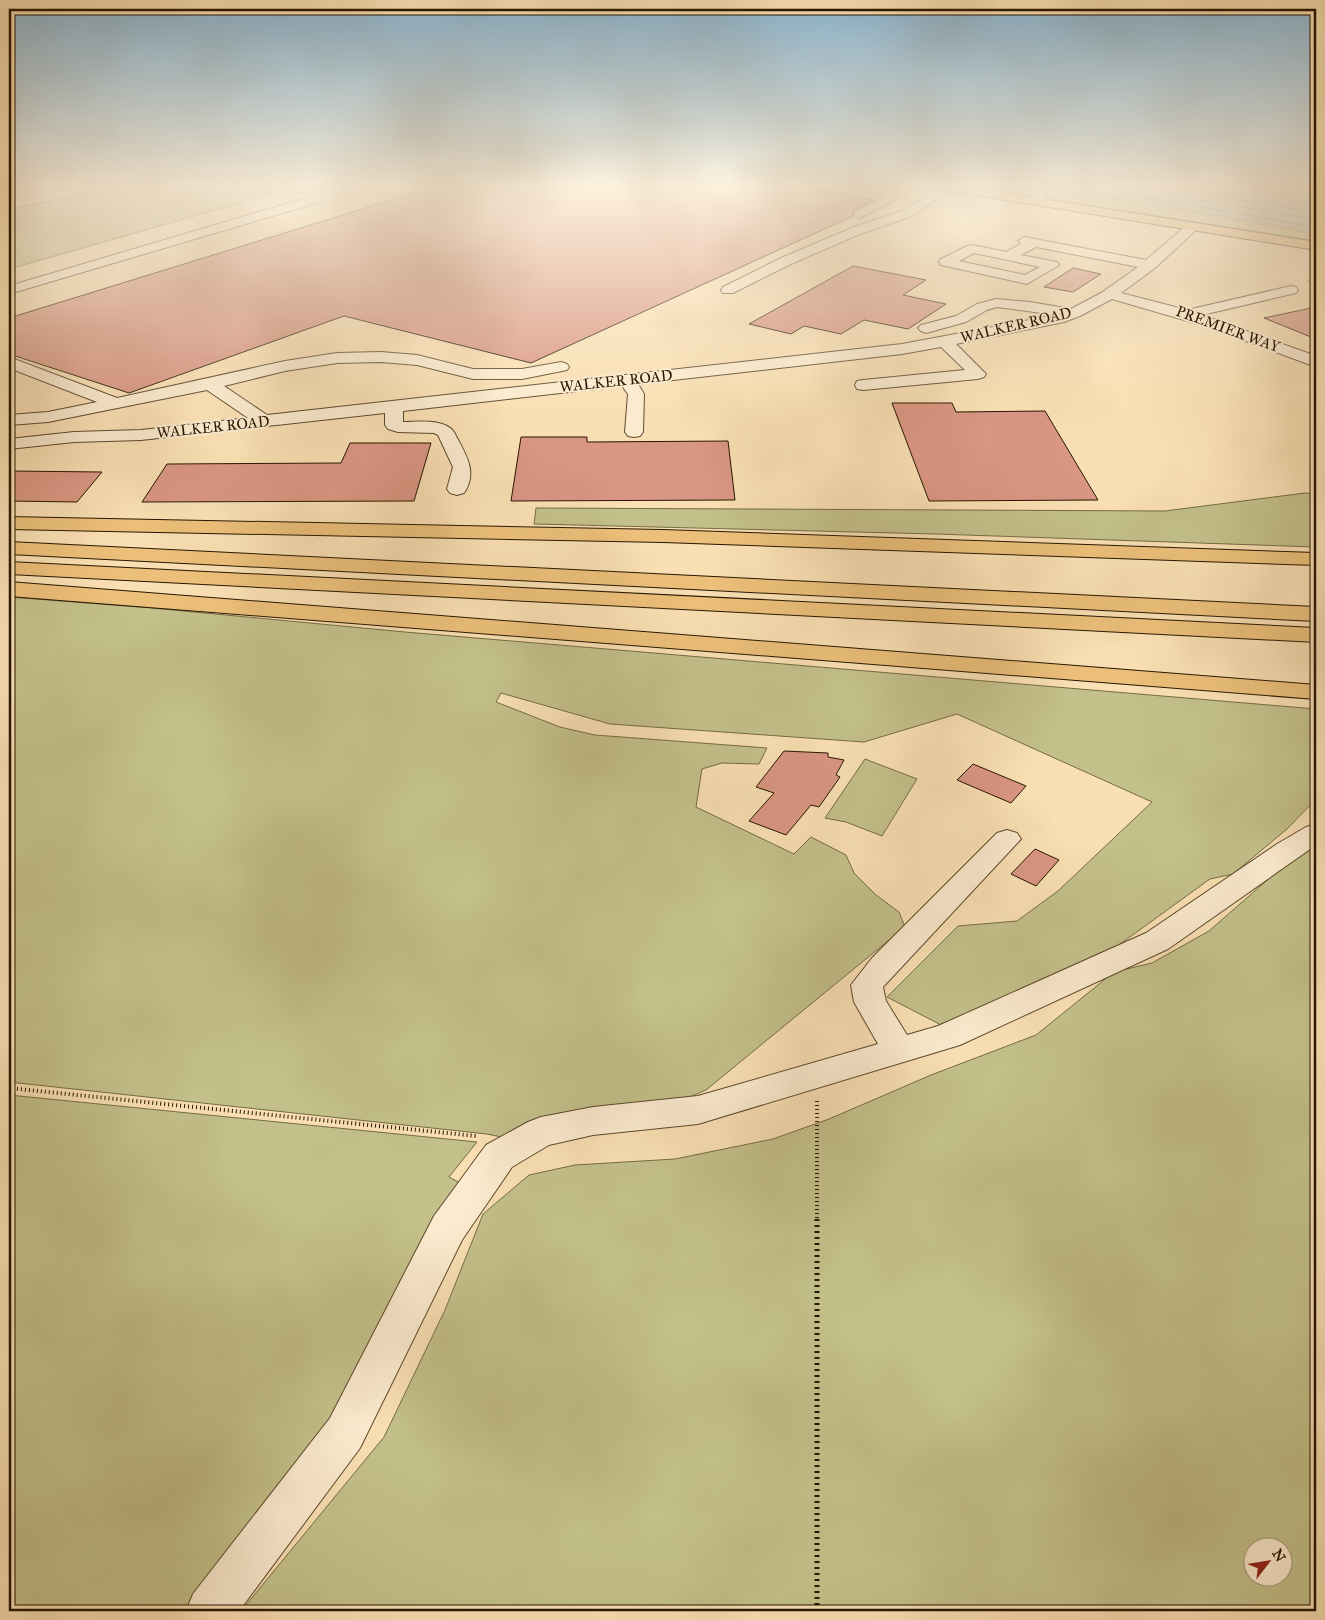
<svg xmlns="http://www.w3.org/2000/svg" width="1325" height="1620" font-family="'IM FELL Great Primer',serif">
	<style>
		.green { fill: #c3c089; stroke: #756b44; fill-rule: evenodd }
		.water { fill: #a0bbb5; stroke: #70796d }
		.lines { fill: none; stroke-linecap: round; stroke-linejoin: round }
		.shore { stroke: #64685a; stroke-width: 1 }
		.building { fill: #d99683; stroke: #271600 }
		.minor-casing { stroke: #5c482d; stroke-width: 2 }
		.major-casing { stroke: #271600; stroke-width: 2 }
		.highway-casing { stroke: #271600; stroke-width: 2 }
		.path-far2 { stroke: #271600; stroke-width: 1; stroke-dasharray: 0.5 1; stroke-linecap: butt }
		.path-far1 { stroke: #271600; stroke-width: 4; stroke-dasharray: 1 3; stroke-linecap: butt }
		.path { stroke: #271600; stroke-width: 5; stroke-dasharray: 2 4; stroke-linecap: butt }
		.minor { fill: #fbeace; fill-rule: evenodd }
		.major { fill: #ecc07a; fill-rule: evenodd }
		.highway { fill: #ecc07a; fill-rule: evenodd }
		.labels { text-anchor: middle; stroke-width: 4; stroke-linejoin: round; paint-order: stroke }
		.far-street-label { font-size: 15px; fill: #271600; stroke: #fbeace }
	</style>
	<rect width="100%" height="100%" fill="#f9dfb3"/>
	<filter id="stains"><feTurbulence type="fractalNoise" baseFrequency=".004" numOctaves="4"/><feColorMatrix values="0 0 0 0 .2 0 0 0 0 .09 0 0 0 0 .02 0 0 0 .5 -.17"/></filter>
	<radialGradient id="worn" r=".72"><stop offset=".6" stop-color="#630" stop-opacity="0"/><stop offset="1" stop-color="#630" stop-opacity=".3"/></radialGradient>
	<!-- green -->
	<path class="green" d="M111 186H328L300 194 282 191 9 269V211Z
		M954 186H1032L1034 199Z
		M1040 186H1116L1107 196 1109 198 1316 234V241L1048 199 1042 196Z
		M1305 493 1316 494V547L936 534 534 524 536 508 1165 511Z
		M9 597 152 608 405 632 1316 709V799L1287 829 1233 874 1210 879 1116 947 941 1025 887 997 958 926 1017 921 1058 891 1152 802 957 714 864 742 610 724 501 693 496 702 560 727 595 735 767 748 759 764 722 763 702 769 696 807 794 854 811 837 846 855 854 873 876 895 899 912 905 927 706 1090 681 1101 511 1139 487 1134 9 1082Z
		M865 759 917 779 882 836 846 822 825 818Z
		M1316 846V1611H241L384 1437 445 1310 483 1214 529 1175 575 1165 675 1159 773 1139 829 1119 931 1075 1036 1035 1114 972 1152 963 1209 931 1281 868ZM1252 1548H1282V1578H1252Z
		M9 1095 477 1142 449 1177 466 1186 351 1415 214 1574 184 1611H9Z"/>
	<!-- water -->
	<path class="water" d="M1116 186H1316V232L1107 196Z"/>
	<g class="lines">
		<!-- shore -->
		<path class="shore" d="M1119 186 1118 191 1121 193 1316 227
			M1125 186 1316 220
			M1162 186 1316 213"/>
	</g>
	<!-- building -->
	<path class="building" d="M437 186H797L873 200 855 209 852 213 853 216 531 363 344 316 129 393 9 354V318Z
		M853 266 926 280 903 295 946 304 908 329 864 320 841 334 804 326 791 334 749 324Z
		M1073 268 1101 274 1073 292 1044 287Z
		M1316 307V339L1264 318Z
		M892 403H952L956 412 1045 411 1098 500 929 501Z
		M521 437H587V442L728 441 735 500 511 501Z
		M350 443H431L414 501 142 502 167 464 341 463Z
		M9 471 102 472 77 502 9 501Z
		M784 751 828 753V757L844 760 836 775 840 777 819 807 811 805 786 835 749 821 774 793 756 787Z
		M973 764 1026 786 1011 803 957 780Z
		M1035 849 1059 860 1036 886 1011 874Z"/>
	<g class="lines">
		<!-- minor casing -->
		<g class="minor-casing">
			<path id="minor" d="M82 186H106L100 189 9 209V201Z
				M847 186H875L903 192 905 194 860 218 856 217 854 214 856 211 887 195 853 189Z
				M942 186H952L953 188 912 216 860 234 791 264 733 293H723L721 290 723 287 781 258 852 228 904 210Z
				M1032 186H1044V202L1042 205H1034L1032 202Z
				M316 195 320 196 322 199 320 202 9 294V286Z
				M1192 223 1196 224 1198 227 1196 230 1155 268 1121 293 1187 310 1291 286 1296 287 1298 290 1296 293 1202 315 1316 356V367L1208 327 1112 299 1080 316 1064 322 956 344 986 374 984 377 978 379 863 390 857 389 855 385 857 381 863 380 965 370 941 347 902 354 638 384 644 394 643 432 640 436 634 437 628 436 625 432 628 394 622 386 403 411V422C418 422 444 418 454 432 464 452 479 471 464 493L457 495 450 493 447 489 453 467 438 435 434 433 398 432 388 429 385 425V413L141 440 74 442 9 449V439L74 432 141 430 248 418 207 390 48 422 9 425V415L48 412 97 402 9 368V357L117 398 285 361 337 353 381 352 417 355 473 369H522L561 362 567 364 569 367 567 370 522 379H473L417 365 381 362 337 363 285 371 224 386 267 415 902 344 1056 315 997 307 987 310 966 322 926 333 921 331 918 328 921 325 956 316 977 304 996 299 1030 302 1071 309 1101 293 1138 267 1036 247 1021 255 1057 262 1059 265 1027 284 941 265 939 262 941 259 967 246 972 245 1006 252 1021 244 1018 241 1024 237 1146 260 1188 224ZM974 253 1040 267 1025 275 959 261Z
				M1316 824V845L1168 949 960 1045 698 1124 593 1135 549 1145 512 1167 462 1240 360 1448 239 1611H186L193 1594 330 1418 434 1216 486 1145 528 1122 541 1117 593 1107 698 1096 878 1044 854 1002 851 985 872 958 997 833 1007 830 1017 833 1021 839 883 987 886 1001 907 1035 938 1026 1146 933 1277 844 1306 827Z"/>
		</g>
		<!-- major casing -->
		<g class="major-casing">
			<path id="major" d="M931 186H961L1316 242V250L937 189Z"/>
		</g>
		<!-- highway casing -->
		<g class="highway-casing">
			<path id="highway" d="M9 517 663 530 1316 553V565L663 542 9 529Z
				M9 542 1316 607V621L9 554Z
				M9 562 1316 628V642L9 574Z
				M9 582 1316 685V699L9 596Z"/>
		</g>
		<!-- path-far2 -->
		<path class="path-far2" d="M1307 281 1316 279"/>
		<!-- path-far1 -->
		<path class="path-far1" d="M9 1088 476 1136
			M817 1101V1220"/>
		<!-- path -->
		<path class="path" d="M817 1219V1611"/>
		<!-- minor -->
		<use href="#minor" class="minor"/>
		<!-- major -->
		<use href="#major" class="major"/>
		<!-- highway -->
		<use href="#highway" class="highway"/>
	</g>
	<!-- sky -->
	<linearGradient id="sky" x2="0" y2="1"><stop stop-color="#8bb7d4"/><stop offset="0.45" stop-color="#fcf1dd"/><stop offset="1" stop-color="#fcf1dd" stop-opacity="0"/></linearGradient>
	<rect width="1325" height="413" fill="url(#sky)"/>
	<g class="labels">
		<!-- far-street labels -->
		<g class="far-street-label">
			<text transform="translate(1016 325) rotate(-13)" y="5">WALKER ROAD</text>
			<text transform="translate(1228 329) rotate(20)" y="5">PREMIER WAY</text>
			<text transform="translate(616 381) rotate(-6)" y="5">WALKER ROAD</text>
			<text transform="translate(213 427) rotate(-6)" y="5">WALKER ROAD</text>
		</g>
	</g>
	<!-- margin -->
	<rect width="1325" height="1620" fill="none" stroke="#f9dfb3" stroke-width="30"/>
	<rect x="10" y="10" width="1305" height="1600" fill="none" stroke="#271600" stroke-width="2.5"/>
	<rect x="15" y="15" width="1295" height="1590" fill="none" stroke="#271600"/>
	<!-- north arrow -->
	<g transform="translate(1268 1562) rotate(59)"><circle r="24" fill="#fbeace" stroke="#a6957c"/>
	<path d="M0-4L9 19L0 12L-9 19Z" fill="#8f2418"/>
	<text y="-8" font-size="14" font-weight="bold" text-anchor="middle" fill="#271600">N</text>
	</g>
	<rect width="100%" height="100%" filter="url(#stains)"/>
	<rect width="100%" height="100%" fill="url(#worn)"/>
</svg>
